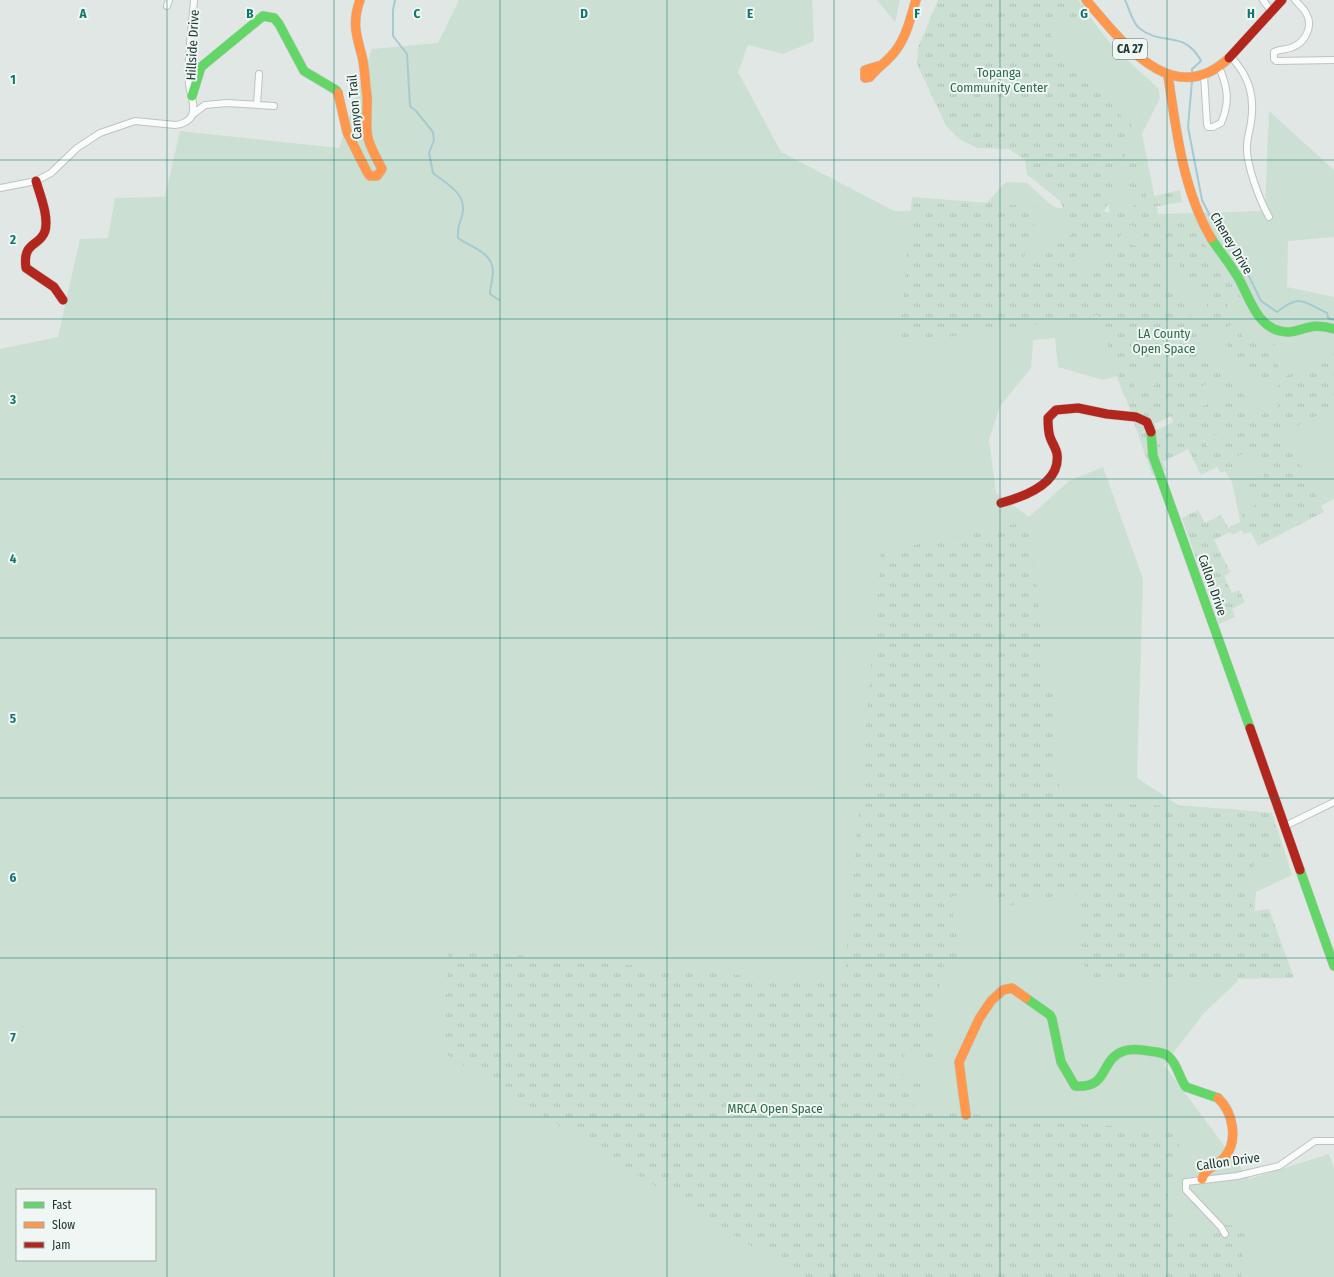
<svg xmlns="http://www.w3.org/2000/svg" width="1334" height="1277" font-family="'Fira Sans Condensed',sans-serif">
	<style>
		.grass { fill: #cbdfd2; fill-rule: evenodd }
		.park { fill: url(#park-tufts); fill-rule: evenodd }
		.lines { fill: none; stroke-linecap: round; stroke-linejoin: round }
		.stream { stroke: #a4cad2; stroke-width: 2 }
		.street-casing { stroke: #bec3c1; stroke-width: 8 }
		.fast-casing { stroke: #bec4c2; stroke-width: 10 }
		.slow-casing { stroke: #bec4c2; stroke-width: 10 }
		.jam-casing { stroke: #bec4c2; stroke-width: 10 }
		.street { stroke: #fafbfb; stroke-width: 6 }
		.fast { stroke: #63d668; stroke-width: 9 }
		.slow { stroke: #ff974d; stroke-width: 9 }
		.jam { stroke: #b3261e; stroke-width: 9 }
		.grid { fill: none; stroke: #0f766e; stroke-width: 1; stroke-opacity: 0.55 }
		.labels { text-anchor: middle; stroke-width: 4; stroke-linejoin: round; paint-order: stroke }
		.shield { fill: #eff6f3; stroke: #5f716d; stroke-width: 1 }
		.shield-label { font-size: 12px; font-weight: bold; fill: #213833 }
		.street-label { font-size: 13px; fill: #213833; stroke: #eff6f3 }
		.park-label { font-size: 13px; fill: #2e6c49; stroke: #eff6f3 }
		.grid-label { font-size: 13px; text-anchor: middle; font-weight: bold; fill: #0f766e; stroke: #eff6f3; stroke-width: 4; stroke-linejoin: round; paint-order: stroke }
	</style>
	<defs>
		<pattern id="park-tufts" width="24" height="20" patternUnits="userSpaceOnUse"><rect width="24" height="20" fill="#cbdfd2"/><path d="M3 7l-1-3M5 7V3M7 7l1-3M15 17l-1-3M17 17v-4M19 17l1-3" fill="none" stroke="#aec0b5"/></pattern>
	</defs>
	<rect width="100%" height="100%" fill="#e1e7e4"/>
	<!-- grass -->
	<path class="grass" d="M459 0H812L814 41 783 54 748 45 738 72 781 152 894 211 980 210 1006 182 1027 183 1050 204 1075 219 1110 214 1105 185 1029 24 1077 0 1113 47 1158 88 1160 98 1142 134 1158 214 1265 211 1269 111 1334 170V237L1288 241 1287 287 1334 297V499L1286 524 1243 534 1232 482 1187 414 1152 417 1124 396 1117 376 1103 380 1058 367 1055 338 1033 340 1031 368 1000 406 989 440 996 493 1029 517 1069 481 1103 467 1143 579 1137 778 1178 805 1272 813 1292 875 1256 892 1254 917 1237 982 1204 1013 1164 1065 1249 1179 1329 1154 1334 1168V1277H0V349L58 337 80 239 108 238 115 198 165 197 180 131 339 148 372 49 438 43ZM17 1190H155V1260H17Z
		M877 0H900L895 22Z"/>
	<!-- park -->
	<path class="park" d="M938 0H1078L1088 12 1077 20 1054 17 1051 36 1068 62 1083 69 1100 81 1115 100 1122 119 1130 118 1135 142 1119 145 1110 199 1104 212 1135 214 1133 206 1148 203 1151 216 1187 218 1240 297 1227 304 1233 324 1203 339 1204 342 1201 344 1205 351 1208 349 1221 376 1232 371 1255 418 1278 406 1270 390 1283 383 1281 379 1334 351V406L1284 433 1324 512 1258 546 1248 527 1232 535 1230 532 1214 540 1230 572 1224 576 1232 593 1239 590 1245 602 1232 609 1235 617 1219 624 1182 518 1198 510 1205 523 1221 515 1228 528 1244 520 1241 513 1257 504 1247 484 1264 476 1250 450 1234 458 1237 465 1221 473 1217 467 1201 475 1188 449 1163 462 1166 470 1152 475 1098 315 899 344 912 197 1040 207 1021 267 1031 271 1037 254 1044 256 1050 237 1068 243 1074 223 1066 219 1065 215 1058 213 1059 208H1063L1060 201 1027 174 1025 160 1009 149 977 148 961 140 946 126 917 64 918 48ZM1124 223 1145 230 1139 247 1119 241ZM1078 247 1105 256 1099 273 1072 265ZM1174 257 1202 298 1199 300 1200 303 1204 300 1213 317 1196 326 1186 307 1198 300 1184 302 1158 268ZM1147 369 1155 385 1138 394 1131 378ZM1215 380 1224 396 1190 413 1187 406 1203 399 1198 388ZM1171 416 1173 422 1157 430 1154 424ZM1220 432 1224 438 1208 447 1204 440Z
		M1136 147 1142 175 1127 178 1121 150Z
		M1143 180 1146 197 1132 200 1129 183Z
		M1180 190 1182 202 1153 207 1151 197Z
		M1239 330 1246 343 1258 337 1272 344H1276L1269 348 1282 374 1260 386 1248 363 1238 368 1223 338Z
		M1029 521 1042 632 1038 634 1047 680H1052L1060 801 1233 809 1267 813 1272 818 1285 853 1253 865 1256 874 1246 876 1254 911 1269 909 1294 978 1087 981 1076 910H1079L1075 892 997 908 993 888 950 897 960 957 943 962 946 982 940 983 932 1068H923L918 1049 905 1048 902 1078 916 1079 917 1071 924 1072 928 1082 915 1094 914 1109 1180 1132 1176 1178H1169L1167 1200 1175 1201 1172 1228 1221 1232 1214 1224 1246 1226 1241 1277H800L441 1051 449 949 844 984 881 552Z"/>
	<g class="lines">
		<!-- stream -->
		<path class="stream" d="M395 0 393 10V36L407 54 410 106 416 111 433 132 434 140 429 153 433 173C448 185 468 194 462 216 459 224 457 230 458 238 470 247 493 252 493 272 493 279 490 286 490 294L499 300
			M1125 0C1129 8 1132 22 1139 28 1162 47 1184 29 1201 61L1192 69V74
			M1192 81 1188 127 1202 200 1214 224 1234 245 1261 301 1277 312C1301 293 1303 302 1327 313L1328 318 1334 320"/>
		<!-- street casing -->
		<g class="street-casing">
			<path id="street" d="M1263 0 1271 11
				M1295 0C1299 5 1305 9 1307 15 1313 27 1305 42 1293 47 1287 50 1280 49 1274 52V59L1276 61 1334 60
				M167 6 169 0
				M1231 57C1249 76 1255 96 1251 122 1250 130 1247 138 1247 146 1246 165 1260 201 1269 217
				M1204 75 1207 124 1208 127H1213L1221 123C1230 102 1228 88 1219 67
				M257 105 259 74
				M192 115 205 105 227 103 274 106
				M0 188 36 181 51 173 77 148 100 133 135 121 175 125C181 125 190 121 192 115 196 105 190 94 189 84 187 57 192 27 194 0
				M1285 826 1334 802
				M1225 1234 1221 1227 1186 1190V1182L1237 1176 1279 1166 1315 1141H1334"/>
		</g>
		<!-- fast casing -->
		<g class="fast-casing">
			<path id="fast" d="M192 96 201 67 263 16 274 18 279 24 304 71 336 90 338 93
				M1211 238C1220 252 1231 265 1239 279 1249 297 1257 326 1280 331 1298 336 1308 320 1334 329
				M1151 432 1153 456 1250 728
				M1300 870 1334 966
				M1026 998 1050 1015 1052 1019 1061 1062 1075 1086C1110 1089 1099 1059 1124 1051 1132 1048 1141 1050 1149 1051 1156 1052 1164 1052 1169 1057 1178 1065 1179 1078 1186 1087L1218 1098"/>
		</g>
		<!-- slow casing -->
		<g class="slow-casing">
			<path id="slow" d="M1086 0C1121 40 1172 112 1229 58
				M878 66 865 70V78L870 77C877 68 885 63 892 55 906 40 910 19 916 0
				M1168 75C1176 130 1183 190 1211 238
				M338 93 347 132 367 172 370 176H377L382 169C377 159 371 149 368 138 365 124 368 110 367 96 365 83 365 69 362 56 356 35 352 22 360 0
				M966 1115 959 1062 979 1019 991 1001 1003 990 1012 988 1026 998
				M1202 1179C1206 1167 1217 1166 1224 1158 1239 1141 1233 1112 1218 1098"/>
		</g>
		<!-- jam casing -->
		<g class="jam-casing">
			<path id="jam" d="M1229 58 1282 0
				M36 181C40 195 49 216 45 231 40 247 22 241 26 268L54 287 63 300
				M1001 503C1023 497 1061 484 1057 454 1056 448 1052 443 1050 437 1048 431 1048 424 1048 418L1056 410 1078 408 1107 414 1136 417 1147 422 1151 432
				M1250 728 1300 870"/>
		</g>
		<!-- street -->
		<use href="#street" class="street"/>
		<!-- fast -->
		<use href="#fast" class="fast"/>
		<!-- slow -->
		<use href="#slow" class="slow"/>
		<!-- jam -->
		<use href="#jam" class="jam"/>
	</g>
	<!-- grid -->
	<path class="grid" d="M167 0V1277M334 0V1277M500 0V1277M667 0V1277M834 0V1277M1000 0V1277M1167 0V1277M0 160H1334M0 319H1334M0 479H1334M0 638H1334M0 798H1334M0 958H1334M0 1117H1334"/>
	<g class="labels">
		<!-- shield labels -->
		<rect class="shield" x="1113" y="39" width="34" height="20" rx="3"/>
		<g class="shield-label">
			<text x="1130" y="53">CA 27</text>
		</g>
		<!-- street labels -->
		<g class="street-label">
			<text transform="translate(192 45) rotate(-87)" y="5">Hillside Drive</text>
			<text transform="translate(354 107) rotate(-95)" y="5">Canyon Trail</text>
			<text transform="translate(1232 243) rotate(59)" y="5">Cheney Drive</text>
			<text transform="translate(1213 585) rotate(71)" y="5">Callon Drive</text>
			<text transform="translate(1228 1161) rotate(-8)" y="5">Callon Drive</text>
		</g>
		<!-- park labels -->
		<g class="park-label">
			<text x="999" y="77">Topanga<tspan x="999" dy="15">Community Center</tspan></text>
			<text x="1164" y="338">LA County<tspan x="1164" dy="15">Open Space</tspan></text>
			<text x="775" y="1113">MRCA Open Space</text>
		</g>
	</g>
	<g class="grid-label">
		<text x="83" y="18">A</text>
		<text x="250" y="18">B</text>
		<text x="417" y="18">C</text>
		<text x="584" y="18">D</text>
		<text x="750" y="18">E</text>
		<text x="917" y="18">F</text>
		<text x="1084" y="18">G</text>
		<text x="1251" y="18">H</text>
		<text x="13" y="84">1</text>
		<text x="13" y="244">2</text>
		<text x="13" y="404">3</text>
		<text x="13" y="563">4</text>
		<text x="13" y="723">5</text>
		<text x="13" y="882">6</text>
		<text x="13" y="1042">7</text>
	</g>
	<!-- legend -->
	<rect x="16" y="1189" width="140" height="72" fill="#eff6f3" stroke="#9daaa6"/>
	<rect x="24" y="1202" width="20" height="6" fill="#63d668" stroke="#9daaa6"/>
	<text x="52" y="1209" font-size="12" fill="#213833">Fast</text>
	<rect x="24" y="1222" width="20" height="6" fill="#ff974d" stroke="#9daaa6"/>
	<text x="52" y="1229" font-size="12" fill="#213833">Slow</text>
	<rect x="24" y="1242" width="20" height="6" fill="#b3261e" stroke="#9daaa6"/>
	<text x="52" y="1249" font-size="12" fill="#213833">Jam</text>
</svg>
